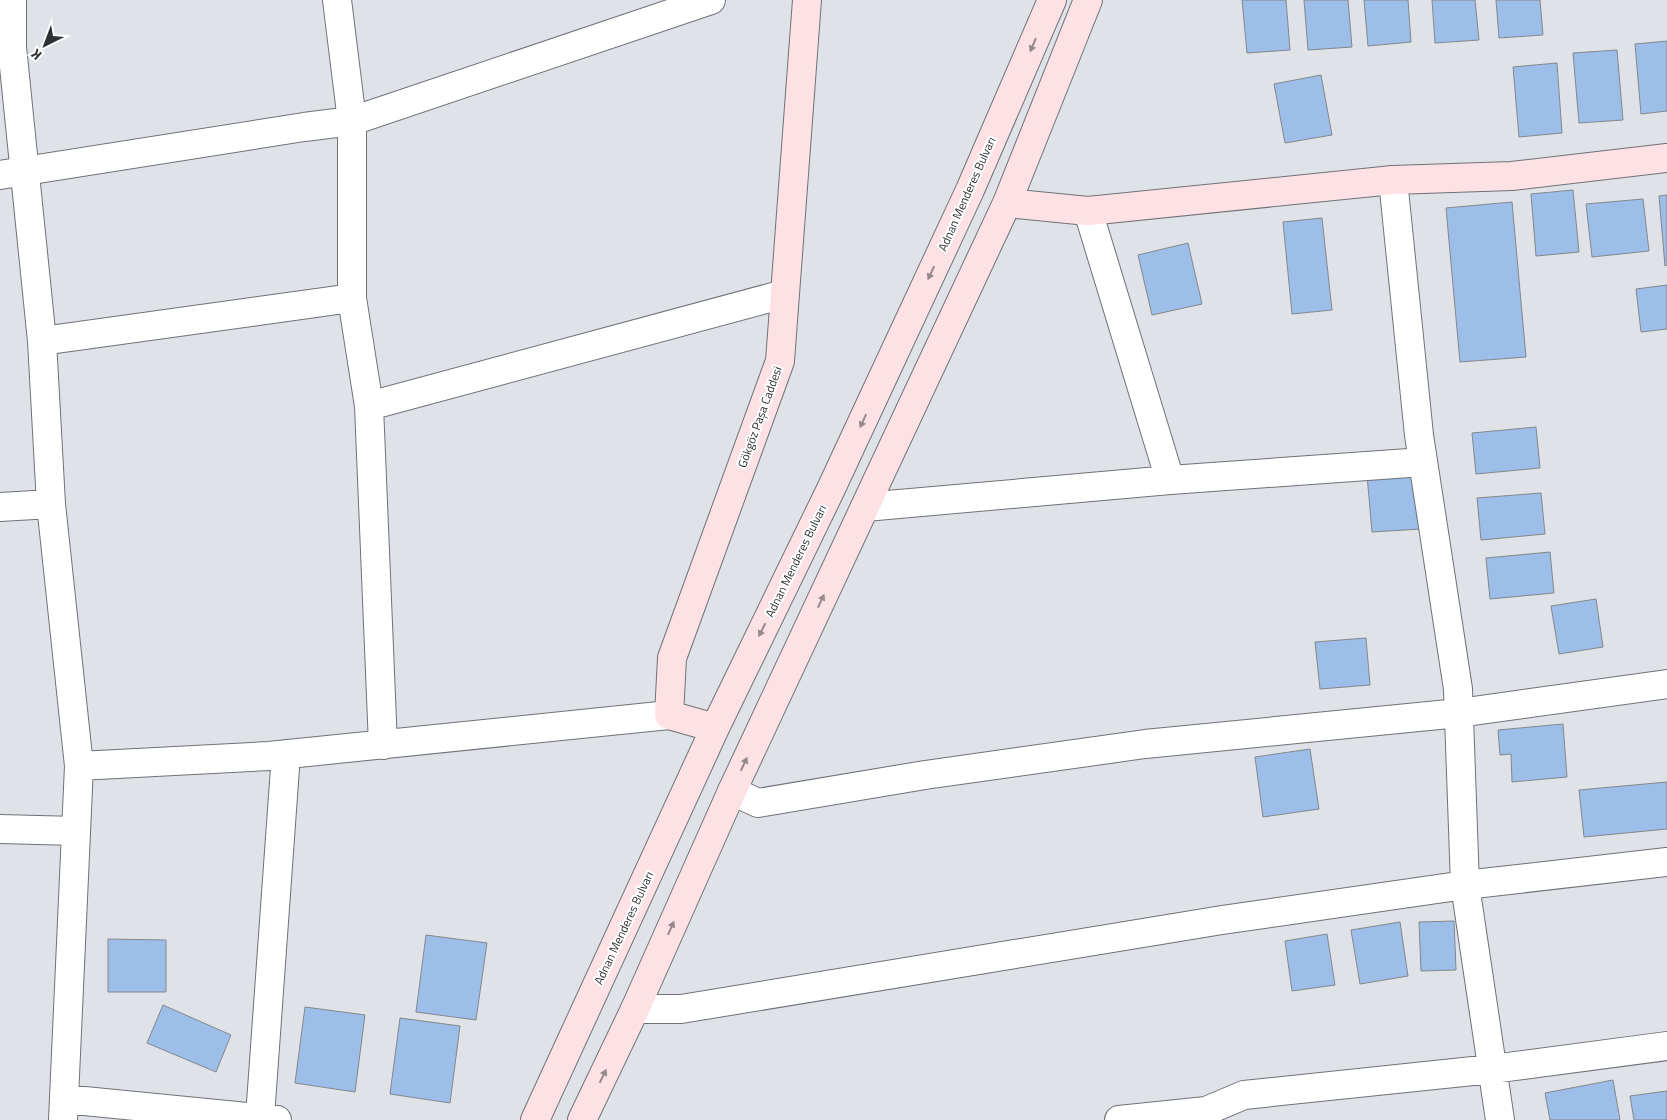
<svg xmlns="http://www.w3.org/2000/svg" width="1667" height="1120" font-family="'Titillium Web',sans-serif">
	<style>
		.building { fill: #9dbee9; stroke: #83878c }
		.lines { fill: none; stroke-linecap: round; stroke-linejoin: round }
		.street-casing { stroke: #6e7276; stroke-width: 30 }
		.secondary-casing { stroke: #6e7276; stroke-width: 30 }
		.street { stroke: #fff; stroke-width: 28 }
		.secondary { stroke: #fee1e5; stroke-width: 28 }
		.oneway { fill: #96898c }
		.labels { text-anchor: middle; stroke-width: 4; stroke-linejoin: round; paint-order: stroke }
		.street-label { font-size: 12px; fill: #2f3133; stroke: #fff }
	</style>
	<rect width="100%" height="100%" fill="#dfe3e8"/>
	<!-- building -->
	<path class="building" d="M1242 0H1286L1290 50 1247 53Z
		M1304 0H1348L1352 47 1308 50Z
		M1364 0H1408L1411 42 1368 46Z
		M1432 0H1475L1479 40 1435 43Z
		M1496 0H1540L1543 35 1499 38Z
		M1667 41V111L1641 114 1635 44Z
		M1617 50 1623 120 1579 123 1573 53Z
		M1557 63 1562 133 1519 137 1513 67Z
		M1321 75 1332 135 1285 143 1274 84Z
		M1573 190 1579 252 1536 256 1531 194Z
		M1667 195V265L1665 266 1659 196Z
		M1643 199 1649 251 1592 257 1586 204Z
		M1512 202 1526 357 1460 362 1446 208Z
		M1322 218 1332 310 1292 314 1283 222Z
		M1188 243 1202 304 1152 315 1138 255Z
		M1667 285V329L1641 332 1636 289Z
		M1536 427 1540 468 1476 474 1472 433Z
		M1417 471 1422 529 1372 532 1367 475Z
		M1541 493 1545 534 1481 540 1477 498Z
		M1550 552 1554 593 1490 599 1486 558Z
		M1596 599 1603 647 1559 654 1551 606Z
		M1366 638 1370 685 1320 689 1315 642Z
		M1563 724 1567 777 1512 782 1511 754 1500 755 1498 730Z
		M1310 749 1319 809 1263 817 1255 757Z
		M1667 782V829L1584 837 1579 790Z
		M1454 921 1456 970 1421 971 1419 922Z
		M1400 922 1408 976 1360 984 1351 930Z
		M1327 934 1335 985 1292 991 1285 941Z
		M426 935 487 943 476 1020 416 1012Z
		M108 939 166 940V992H108Z
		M163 1005 231 1035 216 1072 147 1043Z
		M305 1007 365 1015 355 1092 295 1083Z
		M400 1018 460 1026 450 1103 390 1094Z
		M1613 1080 1620 1120H1550L1545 1093Z
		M1667 1091V1120H1634L1630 1096Z"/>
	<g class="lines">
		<!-- street casing -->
		<g class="street-casing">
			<path id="street" d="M12 0V47L42 341 51 504 79 766 63 1120
				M337 0 352 121V298L369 406 383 745
				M0 175 304 127 352 121 711 0
				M1393 180 1419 435 1458 689 1465 885 1500 1120
				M1088 211 1170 480
				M42 341 352 298
				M369 406 784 294
				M0 507 51 504
				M865 507 1170 480 1423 462
				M79 766 269 756 669 715
				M732 791 758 803 925 775 1145 744 1459 713 1667 684
				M0 829 76 831
				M635 1009H681L1222 920 1465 885 1667 862
				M64 1099 277 1120
				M260 1117 286 754
				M1119 1120 1206 1111
				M1195 1120 1206 1111 1244 1095 1492 1069 1667 1046"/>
		</g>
		<!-- secondary casing -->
		<g class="secondary-casing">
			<path id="secondary" d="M1007 203 1088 211 1393 180 1512 176 1667 158
				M715 728 669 715 672 658 780 361 807 0
				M535 1120 715 728 830 491 970 190 1052 0
				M582 1120 635 1009 732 791 1007 203 1088 0"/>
		</g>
		<!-- street -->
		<use href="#street" class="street"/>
		<!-- secondary -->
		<use href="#secondary" class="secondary"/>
	</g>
	<!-- one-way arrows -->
	<defs><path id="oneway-solid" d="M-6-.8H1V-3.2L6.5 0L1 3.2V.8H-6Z" transform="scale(1.25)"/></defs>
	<g class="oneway">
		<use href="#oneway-solid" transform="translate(1033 45) rotate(113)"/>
		<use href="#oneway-solid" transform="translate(931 273) rotate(115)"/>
		<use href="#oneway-solid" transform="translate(863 421) rotate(115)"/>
		<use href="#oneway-solid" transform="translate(821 601) rotate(-65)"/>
		<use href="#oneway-solid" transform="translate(762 630) rotate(116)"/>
		<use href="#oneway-solid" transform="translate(744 764) rotate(-65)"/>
		<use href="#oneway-solid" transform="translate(671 928) rotate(-66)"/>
		<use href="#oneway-solid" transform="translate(603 1076) rotate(-64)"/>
	</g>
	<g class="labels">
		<!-- street labels -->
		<g class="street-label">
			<text transform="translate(967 194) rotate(-66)" y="4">Adnan Menderes Bulvarı</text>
			<text transform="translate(760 417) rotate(-70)" y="4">Gökgöz Paşa Caddesi</text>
			<text transform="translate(796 561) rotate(-64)" y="4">Adnan Menderes Bulvarı</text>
			<text transform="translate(624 928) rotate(-65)" y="4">Adnan Menderes Bulvarı</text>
		</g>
	</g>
	<!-- north arrow -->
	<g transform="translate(45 45) rotate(222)" stroke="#ffffff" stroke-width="4" paint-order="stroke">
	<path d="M0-4L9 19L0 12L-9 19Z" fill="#2f3133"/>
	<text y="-8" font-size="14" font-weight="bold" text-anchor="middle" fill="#2f3133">K</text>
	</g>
</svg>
